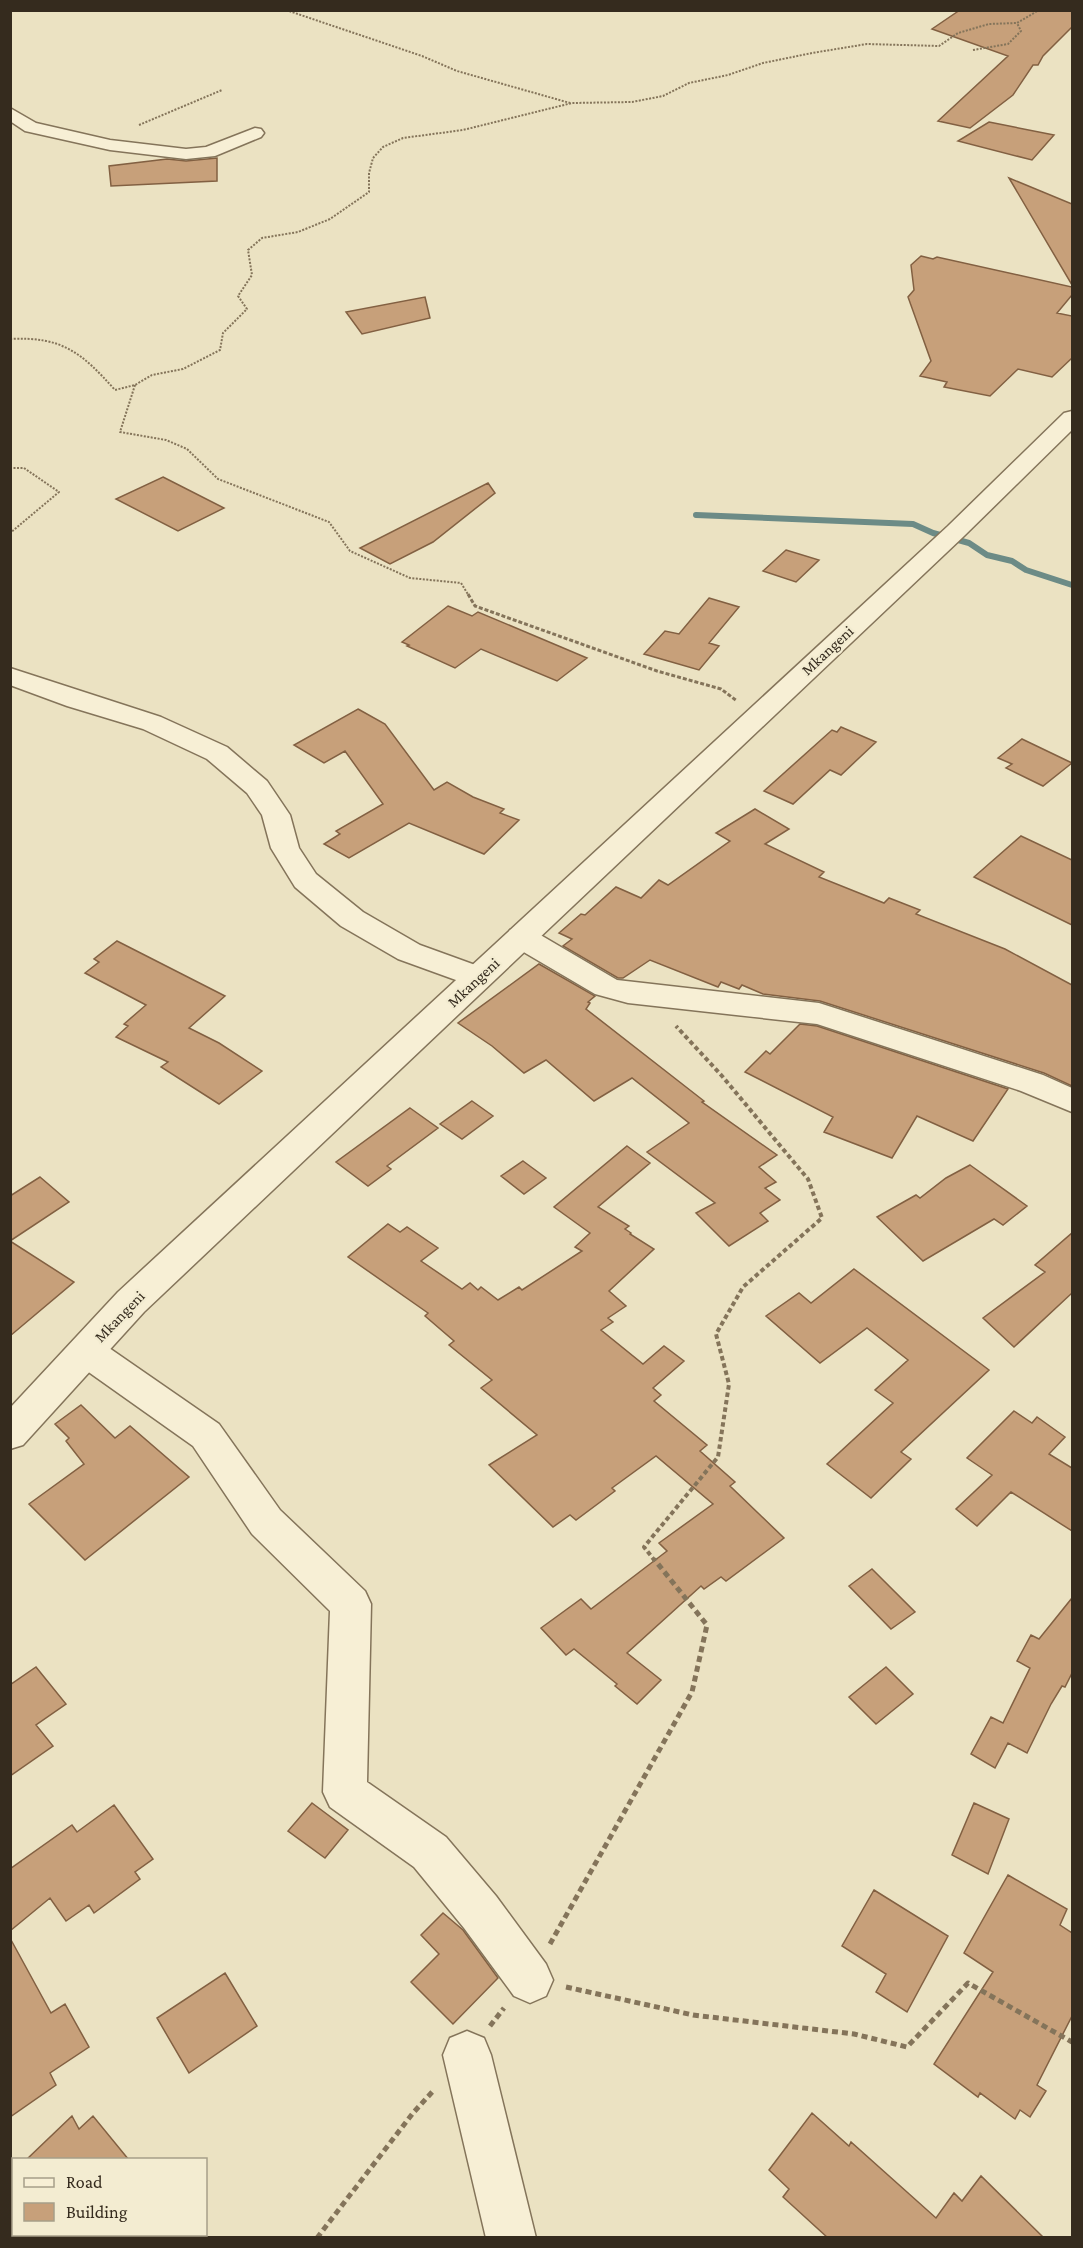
<svg xmlns="http://www.w3.org/2000/svg" width="1083" height="2248" font-family="'Crimson Pro',serif">
	<style>
		.lines { fill: none; stroke-linecap: round; stroke-linejoin: round }
		.stream { stroke: #6c8b86; stroke-width: 6 }
		.building { fill: #c7a07a; stroke: #826042; stroke-width: 1.5 }
		.minor-casing { stroke: #84745a; stroke-width: 3 }
		.tertiary-casing { stroke: #84745a; stroke-width: 3 }
		.path-far3 { stroke: #84745a; stroke-width: 2; stroke-dasharray: 2 1.5; stroke-linecap: butt }
		.path-far2 { stroke: #84745a; stroke-width: 3; stroke-dasharray: 4 2; stroke-linecap: butt }
		.path-far1 { stroke: #84745a; stroke-width: 4; stroke-dasharray: 4.5 3; stroke-linecap: butt }
		.path { stroke: #84745a; stroke-width: 5; stroke-dasharray: 6 4; stroke-linecap: butt }
		.minor { fill: #f7efd5; fill-rule: evenodd }
		.tertiary { fill: #f7efd5; fill-rule: evenodd }
		.labels { text-anchor: middle; stroke-width: 4.5; stroke-linejoin: round; paint-order: stroke }
		.street-label { font-size: 16px; fill: #352b1e; stroke: #f3ecd1 }
	</style>
	<rect width="100%" height="100%" fill="#ebe2c2"/>
	<g class="lines">
		<!-- stream -->
		<path class="stream" d="M696 515 913 524 933 533 969 543 987 555 1012 561 1026 570 1072 585"/>
	</g>
	<!-- building -->
	<path class="building" d="M960 10H1072V27L1043 56 1038 65H1033L1013 95 970 128 938 121 1008 56 932 29Z
		M989 122 1054 135 1032 160 958 141Z
		M217 158V181L111 186 109 166 167 159 186 161Z
		M1009 178 1072 204V285Z
		M921 256 933 259 937 257 1072 287V295L1057 313 1072 316V358L1052 377 1018 369 990 396 944 387 947 382 920 376 931 361 908 297 914 290 911 265Z
		M425 297 430 318 362 334 346 312Z
		M163 477 224 508 178 531 116 499Z
		M488 483 495 493 433 542 390 564 360 548Z
		M786 550 819 560 796 582 763 571Z
		M709 598 739 607 709 643 719 646 699 670 644 654 665 631 679 634Z
		M448 606 472 616 478 612 587 658 557 681 481 649 455 668 407 646 409 645 402 642Z
		M358 709 385 724 434 790 447 782 473 797 504 809 500 813 519 820 484 854 409 823 349 858 324 844 340 834 336 831 383 804 345 751 324 763 294 745Z
		M841 727 876 742 841 775 830 770 793 804 764 791 832 730 837 732Z
		M1022 739 1072 763 1043 786 1006 768 1012 764 998 758Z
		M755 809 789 829 765 844 824 872 819 877 884 903 889 898 920 910 916 914 1005 949 1072 985V1086L1044 1073 820 1001 763 994 742 985 739 989 721 982 718 987 650 960 623 978H618L563 946 572 939 559 933 581 914 585 915 616 887 641 898 659 880 668 885 730 841 716 833Z
		M1021 836 1072 860V925L974 877Z
		M117 941 225 996 189 1028 219 1043 262 1071 219 1104 161 1067 168 1062 116 1037 128 1026 124 1024 146 1005 85 973 99 962 94 959Z
		M539 964 595 996 588 1002 590 1003 586 1009 704 1101 702 1102 777 1155 759 1167 776 1182 765 1188 780 1200 760 1213 768 1221 729 1246 696 1213 715 1203 647 1152 689 1123 632 1078 594 1101 546 1060 524 1073 492 1046 458 1023Z
		M800 1024 817 1026 1008 1089 973 1141 917 1116 892 1158 824 1132 833 1117 745 1072 766 1051 770 1054Z
		M472 1101 493 1116 462 1139 440 1124Z
		M410 1108 438 1128 387 1166 391 1169 368 1186 336 1162Z
		M627 1146 650 1163 598 1207 629 1226 625 1229 631 1233 630 1234 654 1249 609 1291 626 1306 608 1318 613 1322 601 1330 643 1364 664 1346 684 1361 653 1388 661 1395 654 1401 707 1445 700 1451 735 1482 730 1486 784 1538 726 1581 721 1577 704 1589 701 1586 627 1653 661 1680 637 1704 615 1686 617 1684 574 1649 566 1655 541 1628 581 1599 591 1609 667 1551 659 1543 713 1504 656 1456 612 1488 615 1491 576 1520 570 1515 553 1527 489 1465 537 1435 481 1388 492 1380 449 1345 454 1341 425 1316 428 1313 348 1257 388 1224 400 1232 407 1227 438 1248 421 1261 462 1289 470 1283 478 1290 481 1287 498 1300 519 1287 522 1290 582 1251 575 1247 590 1233 554 1207Z
		M523 1161 546 1178 524 1194 501 1176Z
		M970 1165 1027 1206 1003 1225 994 1219 923 1261 877 1217 916 1195 920 1198 946 1178Z
		M40 1177 69 1202 10 1241V1196Z
		M1072 1233V1293L1014 1347 983 1318 1045 1272 1035 1265Z
		M10 1241 74 1282 10 1336Z
		M854 1269 989 1370 901 1452 911 1459 871 1498 827 1464 893 1403 875 1390 908 1360 867 1328 820 1363 766 1316 799 1293 811 1303Z
		M81 1405 115 1438 130 1426 189 1477 85 1560 29 1504 84 1464 66 1441 69 1438 55 1424Z
		M1014 1411 1032 1423 1037 1417 1065 1437 1049 1454 1072 1468V1531L1011 1492 977 1526 956 1509 992 1475 967 1458Z
		M872 1569 915 1612 891 1629 849 1586Z
		M1072 1598V1673L1065 1687 1062 1686 1051 1704 1027 1753 1008 1743 995 1768 971 1754 991 1717 1003 1723 1030 1668 1017 1661 1031 1635 1039 1639Z
		M36 1667 66 1704 36 1725 53 1746 10 1776V1685Z
		M886 1667 913 1694 876 1724 849 1697Z
		M312 1803 348 1830 325 1858 288 1831Z
		M974 1803 1009 1819 988 1874 952 1855Z
		M114 1805 153 1859 135 1872 140 1879 94 1913 89 1905 66 1921 50 1898 10 1931V1869L72 1825 77 1832Z
		M1008 1875 1067 1909 1060 1925 1072 1933V2016L1037 2085 1046 2091 1030 2117 1020 2110 1015 2119 980 2093 978 2097 934 2064 993 1972 964 1953Z
		M874 1890 948 1936 907 2012 876 1992 886 1974 842 1946Z
		M443 1913 463 1930 498 1978 453 2024 411 1982 439 1954 421 1935Z
		M10 1938 51 2013 65 2004 89 2047 50 2073 56 2085 10 2117Z
		M225 1973 257 2026 189 2073 157 2018Z
		M812 2113 849 2146 851 2142 936 2218 954 2193 962 2201 981 2176 1044 2238H828L783 2197 789 2189 769 2170Z
		M72 2116 79 2129 93 2116 129 2160H26Z"/>
	<g class="lines">
		<!-- minor casing -->
		<g class="minor-casing">
			<path id="minor" d="M10 108 36 123 110 140 186 149 206 147 255 128 261 129 264 133 261 137 215 156 186 159 110 150 25 131 10 121Z
				M10 668 161 717 227 747 267 781 290 815 299 848 316 874 363 912 420 945 489 970 493 977 489 984 478 987 467 984 398 959 341 926 295 887 271 848 262 815 247 793 207 759 143 729 67 706 10 685Z
				M521 927 532 930 617 980 819 1003 1043 1075 1072 1088V1112L1021 1091 817 1024 628 1003 595 994 510 944 506 937 510 930Z
				M86 1336 99 1341 219 1424 280 1510 365 1591 371 1604 367 1782 446 1837 496 1896 546 1964 553 1980 546 1996 530 2003 514 1996 464 1928 414 1867 330 1807 323 1792 330 1611 252 1534 193 1446 73 1361 68 1351 73 1341Z
				M467 2031 484 2038 491 2055 536 2238H486L443 2055 450 2038Z"/>
		</g>
		<!-- tertiary casing -->
		<g class="tertiary-casing">
			<path id="tertiary" d="M1072 411V430L964 536 144 1312 23 1445 10 1449V1408L118 1292 948 526 1064 413Z"/>
		</g>
		<!-- path-far3 -->
		<path class="path-far3" d="M286 10 422 56 457 71 570 103
			M973 50 1008 44 1021 31 1017 23 1039 10
			M139 125 222 90
			M10 339C62 336 82 353 115 390L135 385 152 375 183 369 220 350 223 333 247 309 238 296 252 275 248 250 262 238 298 232 330 219 369 192V173L373 158 383 147 403 138 463 130 572 103 632 102 663 96 689 83 728 75 763 63 812 53 867 44 939 46 958 33 989 24 1017 23
			M135 385 120 432 166 440 187 449 218 479 329 522 350 551 410 578 461 583 469 596
			M10 468H24L59 492 10 533"/>
		<!-- path-far2 -->
		<path class="path-far2" d="M468 594 475 606 657 671 721 689 737 701"/>
		<!-- path-far1 -->
		<path class="path-far1" d="M655 1561 644 1547 718 1457 729 1384 716 1334 743 1287 822 1218 808 1179 722 1076 676 1026"/>
		<!-- path -->
		<path class="path" d="M550 1944 692 1692 707 1625 654 1559
			M566 1987 693 2015 854 2034 907 2047 968 1983 1072 2042
			M490 2026 504 2008
			M317 2238 413 2113 434 2090"/>
		<!-- minor -->
		<use href="#minor" class="minor"/>
		<!-- tertiary -->
		<use href="#tertiary" class="tertiary"/>
	</g>
	<g class="labels">
		<!-- street labels -->
		<g class="street-label">
			<text transform="translate(827 650) rotate(-43)" y="6">Mkangeni</text>
			<text transform="translate(473 982) rotate(-43)" y="6">Mkangeni</text>
			<text transform="translate(119 1316) rotate(-46)" y="6">Mkangeni</text>
		</g>
	</g>
	<!-- border -->
	<rect width="1083" height="2248" fill="none" stroke="#352b1e" stroke-width="24"/>
	<!-- legend -->
	<rect x="12" y="2158" width="195" height="78" fill="#f3ecd1" stroke="#a79f89" stroke-width="1.5"/>
	<rect x="24" y="2178" width="30" height="9" fill="#f7efd5" stroke="#a79f89" stroke-width="1.5"/>
	<text x="66" y="2188" font-size="18" fill="#352b1e">Road</text>
	<rect x="24" y="2203" width="30" height="18" fill="#c7a07a" stroke="#a79f89" stroke-width="1.5"/>
	<text x="66" y="2218" font-size="18" fill="#352b1e">Building</text>
</svg>
